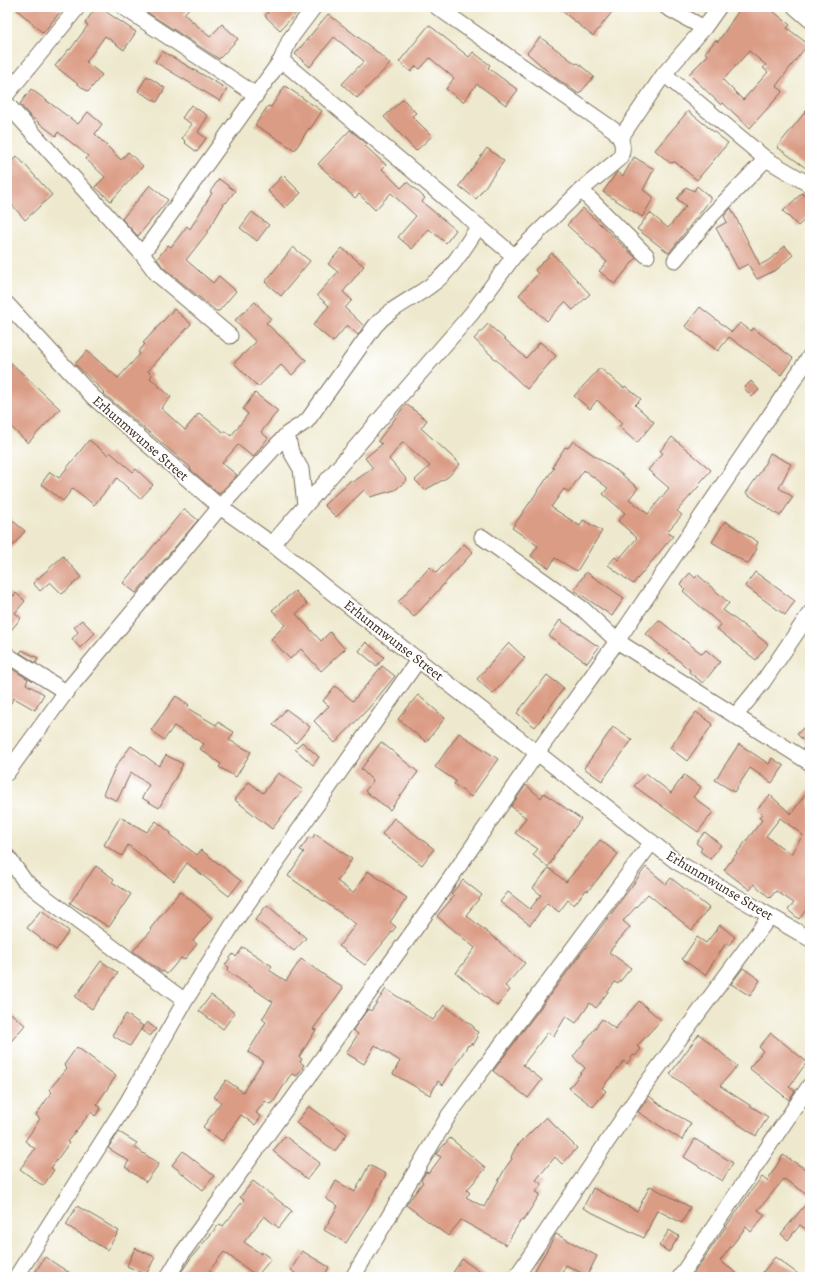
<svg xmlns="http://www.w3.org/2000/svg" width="817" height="1284" font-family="Alegreya,serif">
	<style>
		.building { fill: #db9c85; fill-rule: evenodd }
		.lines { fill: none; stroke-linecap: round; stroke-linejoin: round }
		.minor-casing { stroke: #7a6d5c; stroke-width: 17 }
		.minor { stroke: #fff; stroke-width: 15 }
		.labels { text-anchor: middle; stroke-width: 3.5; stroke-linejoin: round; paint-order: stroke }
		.street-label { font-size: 14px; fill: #3b2a1e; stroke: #fff }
	</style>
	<rect width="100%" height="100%" fill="#fff"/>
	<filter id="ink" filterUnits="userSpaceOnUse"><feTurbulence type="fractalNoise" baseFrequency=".025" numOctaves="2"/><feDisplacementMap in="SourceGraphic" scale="8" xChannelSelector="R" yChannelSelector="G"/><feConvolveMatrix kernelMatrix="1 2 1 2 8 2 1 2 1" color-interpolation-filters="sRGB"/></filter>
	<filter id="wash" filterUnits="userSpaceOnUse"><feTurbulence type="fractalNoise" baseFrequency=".012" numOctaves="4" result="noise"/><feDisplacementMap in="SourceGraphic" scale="16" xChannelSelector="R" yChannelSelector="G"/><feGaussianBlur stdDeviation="0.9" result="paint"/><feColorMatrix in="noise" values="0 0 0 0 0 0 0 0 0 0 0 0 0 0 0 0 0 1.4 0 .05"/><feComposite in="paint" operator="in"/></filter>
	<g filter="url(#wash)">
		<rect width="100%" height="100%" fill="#eee9ce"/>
		<g id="blocks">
			<!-- building -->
			<path class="building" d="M14 7H56L61 11 43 33Z
				M96 7H99L136 32 124 50 105 36 86 62 102 75 88 92 55 66 69 49 70 50 88 25 85 23Z
				M139 7H190L184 14 210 37 222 24 238 39 219 59Z
				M262 7H302L280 30 265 16 268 12Z
				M557 7H616L593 36Z
				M741 7H768L790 25 787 28 808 44 776 86 783 91 750 128 723 103 721 105 689 74 708 55 705 53 716 40 718 42ZM749 51 766 65 763 68 768 72 743 100 723 80Z
				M328 14 376 51 390 64 357 98 342 84 364 61 334 37 310 67 295 54Z
				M429 25 469 57 473 52 490 65 488 68 518 90 506 105 477 84 463 102 446 89 454 78 430 58 420 69 416 66 411 72 399 62Z
				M540 37 576 64 578 63 594 77 579 94 553 76 527 53Z
				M162 51 227 89 220 101 155 62Z
				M147 76 165 88 157 102 138 91Z
				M285 86 322 111 310 129 309 128 295 150 255 125 268 106 271 107Z
				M31 89 78 124 88 112 102 124 95 134 121 160 128 152 143 166 111 201 95 187 105 177 86 159 88 156 58 132 56 136 30 116 20 104Z
				M403 99 416 113 412 116 432 136 416 151 384 117Z
				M191 105 208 116 198 132 206 138 197 152 185 143 186 142 182 138 192 124 182 118Z
				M810 106V171L777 147Z
				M688 111 728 143 697 180 675 162 670 163 655 150Z
				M350 130 367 144 365 146 386 165 382 169 401 188 407 182 425 198 422 202 456 230 446 243 429 229 412 249 398 237 416 216 391 193 375 210 359 194 355 198 318 164Z
				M487 148 504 161 476 199 459 186Z
				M17 156 52 195 25 220 7 199V166Z
				M634 157 654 169 643 190 654 197 642 217 603 192 617 172 623 176Z
				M283 175 301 193 285 208 268 191Z
				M219 179 235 191 226 203 225 202 207 233 186 260 213 283 219 276 236 291 219 311H216L164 268 157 259 168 245 171 247 187 226 190 229 212 193 210 192Z
				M150 185 168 200 138 236 122 219Z
				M697 186 710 197V200L669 253 637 229 650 213 668 228 686 206 677 199 686 187 694 191Z
				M802 193 810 201V215L798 226 783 211Z
				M583 208 636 258 615 284 599 271 607 262 567 225Z
				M731 208 760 265 769 260 785 246 793 255 776 270 757 279 748 264 738 269 716 228 727 222 724 216Z
				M252 212 269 225 257 241 240 228Z
				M293 247 310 261 281 296 265 282Z
				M342 248 364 266 343 292 352 300 345 308 364 326 358 335 347 325 333 342 313 325 329 306 317 295 338 272 328 264Z
				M552 253 590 294 573 310 565 302 547 321 519 295 538 274 535 270Z
				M255 302 271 319 266 323 306 360 292 375 281 365 258 387 234 363 256 342 235 320Z
				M700 307 732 332 740 323 751 331 753 328 793 358 781 375 729 337 718 351 685 326Z
				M174 309 191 324 148 371 152 375 150 378 171 397 161 408 185 430 199 413 223 432 225 431 231 436 248 414 243 409 255 393 278 411 261 432 268 438 253 457 238 445 222 463 237 475 219 494 190 469 191 468 104 394 105 393 75 364 87 351 118 378 140 354 138 352 145 344 143 343Z
				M488 324 526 358 540 342 556 356 527 389 474 339Z
				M7 359 60 409 28 443 7 423Z
				M600 368 624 388 625 386 641 399 635 405 654 422 637 443 619 427 622 423 597 400 590 409 574 396Z
				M751 381 759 390 752 397 744 388Z
				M406 404 427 420 421 428 460 464 448 477 425 490 415 480 430 466 403 442 389 459 407 480 395 490 370 497 364 490 336 517 324 505 351 480 353 482 373 468 365 458 382 444 378 441Z
				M672 437 711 470 698 485 699 486 677 511 682 515 667 532 673 536 633 584 608 565 615 557 618 560 637 538 618 521 625 513 603 494 608 488 584 470 569 492 564 489 551 507 580 526 583 520 602 531 577 571 555 558 549 568 531 556 538 546 512 528 554 468 552 467 565 447 568 448 573 441 620 473 638 488 629 499 648 514 669 488 648 470 663 453 660 451Z
				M89 440 108 455 110 452 133 472 136 469 153 485 140 499 117 478 94 505 73 488 63 501 41 484 50 472 59 478Z
				M770 453 791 464 779 488 793 497 780 516 746 493 761 471Z
				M184 509 198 520 136 593 123 583Z
				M7 516 25 531 7 553Z
				M725 521 758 542 755 548 757 549 748 564 712 542Z
				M464 544 473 552 414 617 398 602 430 567 436 573Z
				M63 556 81 577 62 594 50 582 40 591 33 583Z
				M586 572 624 598 612 616 574 590Z
				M755 572 795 601 785 615 745 586Z
				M690 573 695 578 698 575 729 603 723 610 768 644 756 660 717 629 721 625 683 591 685 589 680 584Z
				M7 590 14 596 16 593 25 601 15 613 21 618 7 635Z
				M295 591 307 604 296 614 321 641 330 632 345 649 321 671 301 649 290 659 271 639 285 625 272 610Z
				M82 620 95 633 80 648 72 639 78 632 74 627Z
				M560 620 599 647 587 663 549 636Z
				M659 620 702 654 706 650 720 662 703 683 689 672 690 670 646 634Z
				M366 642 384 657 377 666 359 651Z
				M509 643 525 658 493 694 477 679Z
				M22 650 38 658 36 663 20 653Z
				M382 666 395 676 369 708 335 743 314 721 329 706 323 701 335 686 353 701Z
				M12 669 28 679 26 684 44 694 35 710 14 698 7 709V673L10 675Z
				M547 675 564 688 535 727 517 713Z
				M418 695 445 718 426 742 398 719Z
				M176 696 189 705 187 708 216 725 218 722 234 732 229 740 251 752 236 777 219 767 221 764 200 749 204 744 174 726 164 740 151 730Z
				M286 709 310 727 296 743 273 725Z
				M696 712 713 724 687 761 670 748Z
				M810 722V747L797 734Z
				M613 727 632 740 602 781 584 768Z
				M459 733 498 759 471 797 454 784 456 781 435 767Z
				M302 742 319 757 313 765 295 749Z
				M381 742 418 772 390 810 365 791 373 781 361 769Z
				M739 744 769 764 772 758 784 766 772 783 750 768 734 792 715 780Z
				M131 746 159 766 166 755 183 764 159 808 142 798 149 785 131 772 117 801 103 794 116 766Z
				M278 773 303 790 272 829 235 800 249 782 263 793Z
				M646 773 671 793 684 775 701 787 693 797 713 812 698 832 634 786Z
				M526 785 541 798 544 793 581 819 553 857 554 858 548 867 533 855 538 849 515 833 526 818 511 806Z
				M810 788V905L799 919 788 910 794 903 776 891 770 898 754 884 750 890 724 870 762 820 759 818 762 814 757 809 770 795 791 814ZM780 818 803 835 791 854 766 836Z
				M120 817 147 832 156 821 171 833 170 835 197 855 201 850 241 881 229 896 187 863 174 881 128 845 122 856 104 845Z
				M394 818 434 849 422 865 382 834Z
				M705 832 721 845 710 859 700 851 702 848 696 843Z
				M315 834 352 859 337 881 353 893 368 871 407 898 390 922 396 927 365 965 339 946 356 924 288 876 304 852 300 850 309 837 312 839Z
				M600 840 618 854 588 891 586 890 574 905 568 900 559 912 547 903 530 925 500 902 508 892 530 909 541 895 533 888 549 868 566 882Z
				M96 866 114 879 112 882 131 894 109 927 70 903Z
				M646 867 666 884 671 878 709 908 692 930 648 894 623 921 630 927 609 952 631 968 618 984 615 982 596 1008 590 1003 576 1023 566 1016 554 1036 548 1032 523 1065 542 1080 528 1098 493 1071Z
				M463 880 482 895 466 915 525 963 505 986 510 990 497 1006 456 973 475 948 437 916 454 896 451 894Z
				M180 891 212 918 193 941 197 944 184 960 181 958 167 974 163 971 162 972 133 951 152 930 150 929Z
				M267 905 306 938 294 951 255 920Z
				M41 910 69 931 56 950 27 928Z
				M720 925 735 937 729 945 726 943 705 975 682 959 697 937 706 943Z
				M243 947 272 966 269 970 286 981 301 959 343 988 313 1029 316 1030 299 1057 302 1059 300 1062 304 1065 297 1076 292 1074 289 1077 273 1103 270 1104 265 1101 256 1113 261 1117 255 1125 241 1115 222 1141 203 1127 221 1102 214 1097 226 1080 243 1092 263 1061 248 1052 266 1022 262 1019 273 1002 227 971 229 967 225 965 233 954 236 957Z
				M101 961 118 973 92 1009 75 997Z
				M743 968 760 980 750 996 731 984Z
				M386 989 433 1020 444 1005 474 1027 473 1029 478 1032 476 1035 478 1037 473 1045 471 1043 469 1046 468 1045 443 1085 438 1081 430 1095 393 1074 400 1061 375 1045 364 1064 346 1053 358 1034 353 1030 368 1009 371 1011Z
				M211 995 235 1013 223 1029 199 1011Z
				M639 1001 661 1020 637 1046 641 1049 635 1056 633 1055 627 1064 624 1061 602 1088 606 1091 593 1107 569 1088 585 1068 573 1057 602 1019 615 1029Z
				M7 1010 25 1025 7 1046Z
				M126 1014 143 1026 130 1046 112 1035Z
				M147 1022 156 1029 150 1036 141 1030Z
				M771 1033 807 1062 789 1087 795 1091 789 1100 749 1068 763 1051 759 1047Z
				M699 1034 737 1066 720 1086 768 1117 756 1136 713 1107 670 1074Z
				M77 1047 116 1076 97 1104 101 1108 95 1116 91 1112 67 1142 69 1143 51 1168 54 1170 43 1186 20 1169 35 1149 25 1141 40 1119 36 1115 52 1092 49 1090 67 1068 64 1065Z
				M649 1096 666 1109 691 1123 682 1140 638 1112Z
				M309 1106 347 1134 335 1151 296 1123Z
				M546 1117 577 1148 562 1164 555 1157 536 1180 542 1184 536 1192 540 1194 523 1221 521 1220 506 1245 461 1220 448 1236 406 1205 423 1182 421 1180 426 1172 429 1173 441 1157 436 1154 450 1138 486 1168 467 1190 470 1193 466 1197 484 1207 506 1167 512 1159 511 1157 516 1147Z
				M119 1132 137 1143 134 1147 159 1164 146 1182 125 1167 129 1161 108 1148Z
				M285 1136 320 1163 307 1179 273 1151Z
				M695 1139 733 1163 722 1181 684 1157Z
				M183 1151 214 1176 203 1190 172 1165Z
				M783 1155 810 1172V1196L784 1179 758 1210 765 1215 751 1232 746 1227 720 1261 742 1277H691L751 1191 762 1177 767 1181Z
				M369 1165 386 1174 372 1202 346 1243 324 1230 338 1206 326 1199 336 1181 355 1192Z
				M253 1181 292 1211 279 1228 264 1216 244 1242 261 1254 262 1252 271 1259 257 1276 224 1252 209 1271 218 1277H178L190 1259 216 1228 220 1224 223 1226 244 1200 240 1197Z
				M650 1186 690 1207 682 1223 657 1210 644 1238 583 1208 593 1188 637 1211Z
				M810 1199V1232L800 1225 788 1240 781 1234Z
				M77 1206 119 1231 107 1250 66 1225Z
				M669 1230 679 1236 669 1252 659 1246Z
				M556 1234 597 1256 587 1276 566 1265 560 1277H531Z
				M135 1248 155 1257 146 1275 127 1266Z
				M302 1251 329 1267 324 1277H292L295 1273 291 1270Z
				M45 1257 76 1277H32Z
				M775 1257 802 1277H759Z
				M462 1259 487 1277H450Z"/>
		</g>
	</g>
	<g filter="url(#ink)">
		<use href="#blocks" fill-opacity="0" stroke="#7a6d5c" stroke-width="1"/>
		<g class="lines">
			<!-- minor casing -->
			<g class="minor-casing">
				<path id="minor" d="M123 7 256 95
					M314 7 290 39 281 60 514 256
					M666 7 704 28
					M795 7 810 20
					M664 74 766 159 810 185
					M7 94 78 7
					M7 104 142 254 157 274 230 336
					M621 137 664 74 704 28 719 7
					M581 190 647 256
					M142 254 281 60
					M675 260 711 216 766 159
					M7 304 93 397 220 507 272 544 326 588 677 862 810 939
					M287 434 291 452 301 469 305 505
					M482 537 583 609 617 641 810 763
					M272 544 472 313 514 256 581 190 620 158C625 147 622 139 614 130L437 7
					M7 655 66 692
					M735 716 763 682 810 613
					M7 773 66 692 220 507 287 434 307 421 375 326C392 306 416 298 435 282 453 268 466 245 479 226
					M7 856 24 880 41 894 185 1001
					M16 1277 128 1101 185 1001 233 924 419 659
					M168 1277 181 1255 432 905 537 753 617 641 810 356
					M353 1277 449 1115 652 842
					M516 1277 644 1087 770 916
					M680 1277 810 1085"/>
			</g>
			<!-- minor -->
			<use href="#minor" class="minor"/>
		</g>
	</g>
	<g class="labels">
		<!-- street labels -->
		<g class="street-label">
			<text transform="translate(141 438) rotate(41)" y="5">Erhunmwunse Street</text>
			<text transform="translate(394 640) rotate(38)" y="5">Erhunmwunse Street</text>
			<text transform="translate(720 885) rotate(31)" y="5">Erhunmwunse Street</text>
		</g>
	</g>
	<!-- margin -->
	<rect width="817" height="1284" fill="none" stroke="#fff" stroke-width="24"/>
</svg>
